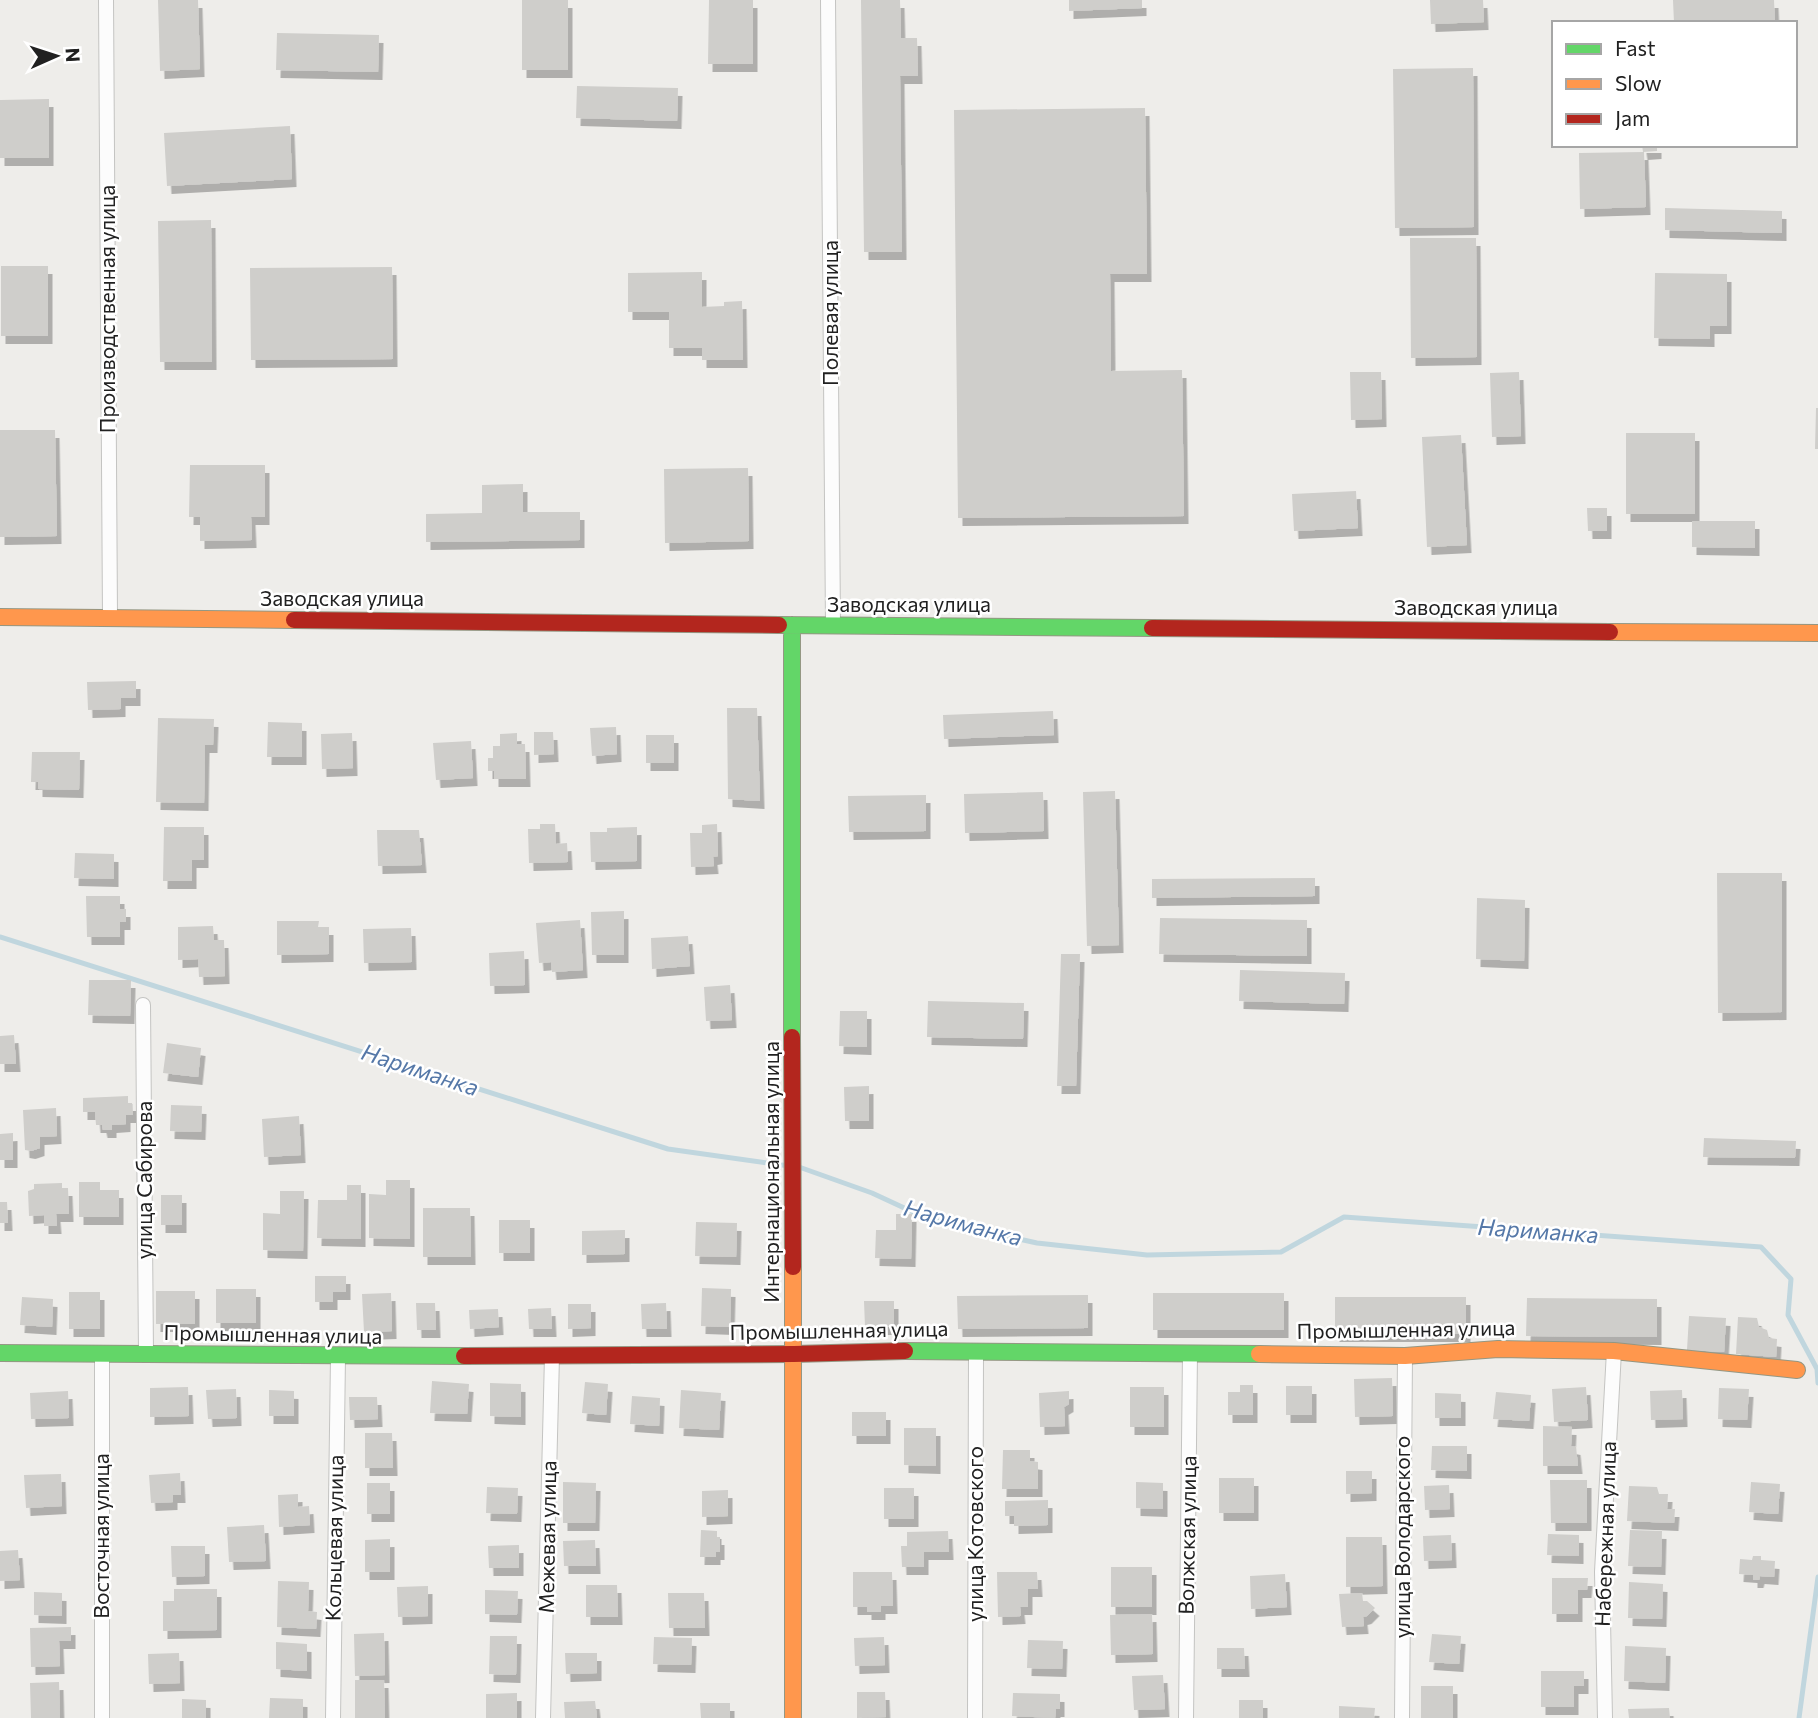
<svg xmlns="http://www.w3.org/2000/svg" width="1818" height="1718" font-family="Commissioner,sans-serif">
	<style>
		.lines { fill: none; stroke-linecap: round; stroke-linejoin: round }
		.stream { stroke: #c0d6de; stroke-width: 5 }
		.building { fill: #cfcecb; filter: url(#shadow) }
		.street-casing { stroke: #c4c4c2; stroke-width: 16 }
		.fast-casing { stroke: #949783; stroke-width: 18 }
		.slow-casing { stroke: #949783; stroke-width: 18 }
		.jam-casing { stroke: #949783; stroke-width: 18 }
		.street { stroke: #fcfcfc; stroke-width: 14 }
		.fast { stroke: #63d668; stroke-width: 16 }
		.slow { stroke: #ff974d; stroke-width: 16 }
		.jam { stroke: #b3261e; stroke-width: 16 }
		.labels { text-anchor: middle; stroke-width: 5; stroke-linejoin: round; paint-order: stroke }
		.street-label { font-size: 21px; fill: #212121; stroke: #fff }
		.water-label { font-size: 23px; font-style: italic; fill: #5578a8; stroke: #fff }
	</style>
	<defs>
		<filter id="shadow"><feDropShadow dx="4.5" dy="8" stdDeviation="0" flood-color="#0004"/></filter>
	</defs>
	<rect width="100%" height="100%" fill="#eeedea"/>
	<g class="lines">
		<!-- stream -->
		<path class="stream" d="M0 937 668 1149 789 1166
			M799 1167 872 1193 928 1219 1037 1243 1147 1255 1281 1252 1344 1217 1761 1247 1791 1279 1788 1315 1817 1369 1818 1383
			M1799 1718 1818 1577"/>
	</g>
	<!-- building -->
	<path class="building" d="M158 0H198L200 69 160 71Z
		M522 0H568V70H522Z
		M709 0H753V64H708Z
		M861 0H900L901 38H917L918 76H900L902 252H864Z
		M1069 0H1142V8L1069 11Z
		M1430 0H1483L1484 22 1431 24Z
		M1673 0H1774L1775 23H1674Z
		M277 33 379 35 378 72 276 70Z
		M1473 68 1474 227 1395 228 1393 69Z
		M577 86 678 88 677 121 576 118Z
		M49 99V158H0V100Z
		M1145 108 1147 274H1110L1111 371 1182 370 1184 516 958 518 954 110Z
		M290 126 292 179 167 186 164 133Z
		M1642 145H1657V151L1643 152Z
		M1644 152 1646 207 1580 209 1579 153Z
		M1665 208 1782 211V233L1665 230Z
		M211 220 212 362H160L158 221Z
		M1410 238H1476L1477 357 1411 358Z
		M1 266H48V336H1Z
		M392 267 393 359 251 360 250 268Z
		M702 272V307L724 306V302L742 301 743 360H702V348H669V312H628V273Z
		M1655 273 1727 274V326H1710V339L1654 338Z
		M1350 372H1381L1382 419 1351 420Z
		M1519 372 1521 436 1492 437 1490 373Z
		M1816 408H1818V449H1815Z
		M0 430H55L57 536 0 537Z
		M1626 433H1695V514H1626Z
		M1461 435 1467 545 1427 547 1422 437Z
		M190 465H265V517H251L252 540 200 541V517H189Z
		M748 468 749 541 665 543 664 469Z
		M523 484V512H580V540L426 542V514L482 513V485Z
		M1356 491 1358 528 1294 531 1292 494Z
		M1587 508H1607V531H1588Z
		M1692 521H1755V548L1692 547Z
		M136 681V698H121V709L88 710 87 682Z
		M727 708H757L760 801 728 799Z
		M1053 711 1054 735 944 739 943 715Z
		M158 718 214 719 213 745H205L204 803 156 802Z
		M268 722 302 723V757H267Z
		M616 727 617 754 592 756 590 728Z
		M534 732H553L554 754 534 755Z
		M352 733 353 768 322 769 321 734Z
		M517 733V744H525L526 779H494V771H488V758H493V746H500V734Z
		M646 735H674V763H646Z
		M471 741 473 778 436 780 433 743Z
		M32 752H80L79 790 38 789V782H31Z
		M1115 791 1119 945 1087 946 1083 792Z
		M1043 792 1044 831 965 833 964 794Z
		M926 795V831L849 832 848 796Z
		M540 824H555L556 844 567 843 568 862 529 863 528 829H540Z
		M717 824 718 856 713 857 714 866 691 867 690 833H702V825Z
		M164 827H204V860H192V881H163Z
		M637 827V861L591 862 590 832H607V828Z
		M377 830H419L422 865 378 866Z
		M75 853 114 854V879L74 878Z
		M1717 873H1782V1012L1718 1013Z
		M1315 878V896L1152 898V879Z
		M86 896H120V909H126V922H120V937H87Z
		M1477 898 1525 900 1524 961 1476 959Z
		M624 911V955H592L591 912Z
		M1160 918 1307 920V956L1159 954Z
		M580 920 583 970 552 972 551 962 539 963 536 923Z
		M277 921H319L318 927H329V954L277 955Z
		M213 926 214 940H224L225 976 199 977 198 959 178 960V927Z
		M411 928 412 962 364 963 363 929Z
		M688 936 690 966 652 969 651 938Z
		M524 951 525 985 490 986 489 953Z
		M1061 954H1080L1076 1086H1057Z
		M1240 970 1345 973 1344 1004 1239 1001Z
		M89 980H131L130 1016 88 1015Z
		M730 985 732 1020 706 1021 704 987Z
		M928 1001 1024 1003 1023 1039 927 1037Z
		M840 1011H867V1047L839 1046Z
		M14 1035 16 1064H0V1036Z
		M167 1043 201 1048 198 1077 163 1073Z
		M869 1086V1121H845L844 1087Z
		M128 1096V1103H132L133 1115H126V1124L112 1125V1130H103L102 1125H96L95 1112H83V1098Z
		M171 1105 202 1106 201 1132 170 1131Z
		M56 1108 57 1136 40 1137V1148L31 1151 25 1150 23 1110Z
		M299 1116 301 1155 264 1157 262 1119Z
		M13 1133V1160H0V1134Z
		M1704 1138 1796 1141 1795 1158 1703 1157Z
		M386 1180H410V1239L369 1238V1194L386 1195Z
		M79 1182H100V1190H119V1217H79Z
		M62 1183V1188H68L69 1214H56L57 1226H44V1215L29 1216 28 1191 34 1189V1184Z
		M347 1185H361V1239L317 1238 318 1200H347Z
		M280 1191H304L303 1251 263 1250V1213L280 1214Z
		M161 1195H182V1225H161Z
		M0 1202H7L8 1223H0Z
		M423 1208H470L471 1257H423Z
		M896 1214H912L911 1259 875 1258 876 1230H896Z
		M499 1220H530V1253H499Z
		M696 1222 737 1223 736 1257 695 1256Z
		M625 1230V1254L582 1255V1231Z
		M315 1276H346V1292H333V1302H315Z
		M702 1288 731 1289 730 1327 701 1326Z
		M216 1289H256V1323H216Z
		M156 1291H195V1324H156Z
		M69 1292H100V1329H69Z
		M391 1293 392 1331 364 1332 362 1294Z
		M1153 1293H1284V1330H1153Z
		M1088 1295V1328L958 1329 957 1296Z
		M22 1297 53 1299 52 1327 20 1325Z
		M1335 1297H1466V1334H1335Z
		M1527 1298 1657 1299V1337L1526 1336Z
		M864 1301H894V1327H865Z
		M416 1303H435L436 1330H417Z
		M666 1303 667 1329H642L641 1304Z
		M568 1304H591V1328L568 1329Z
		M551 1308 552 1329H529L528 1309Z
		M498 1309 499 1327 470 1329 469 1310Z
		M1689 1316 1726 1318 1724 1352 1687 1350Z
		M1738 1317 1757 1318 1759 1327 1767 1330 1769 1338 1777 1339 1776 1357 1736 1354Z
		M1392 1378 1393 1416 1355 1417 1354 1379Z
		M432 1381 469 1384 467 1414 430 1413Z
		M585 1382 608 1384 606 1415 582 1413Z
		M490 1383 521 1384V1417L490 1416Z
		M1240 1385H1253V1415H1228V1392H1240Z
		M1286 1386H1312V1415H1286Z
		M188 1387 189 1416 150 1417V1388Z
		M1130 1387H1164V1427H1130Z
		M1586 1387 1588 1420 1554 1422 1552 1389Z
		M1719 1388 1749 1389 1747 1420 1718 1419Z
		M236 1389 237 1418 208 1419 206 1390Z
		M269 1390 294 1391V1416H269Z
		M681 1390 721 1393 719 1430 679 1428Z
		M1682 1390 1683 1419 1651 1420 1650 1391Z
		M68 1391 69 1418 31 1419 30 1393Z
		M1069 1391V1404L1064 1407 1065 1426 1040 1427 1039 1393Z
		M1496 1392 1531 1395 1529 1421 1493 1419Z
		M1435 1393 1461 1394V1418H1435Z
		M632 1396 660 1398 659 1426 630 1424Z
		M349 1397H377L378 1419 350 1420Z
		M852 1412H886V1436H852Z
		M1543 1426 1572 1427 1571 1446 1576 1447 1578 1466H1543Z
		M904 1428H936V1466L904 1465Z
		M365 1433H392L393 1468H365Z
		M1432 1446H1467V1471L1431 1470Z
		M1003 1450H1030V1461L1038 1462V1489H1002Z
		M1346 1471H1372V1493L1346 1494Z
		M180 1473 181 1495H173V1502L151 1503 149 1475Z
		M61 1474 62 1506 26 1508 24 1475Z
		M1219 1478H1254V1513H1219Z
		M1550 1480H1587V1523H1551Z
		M563 1482 596 1483 595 1523H563Z
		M1136 1482 1163 1483V1509L1136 1508Z
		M1751 1482 1780 1484 1778 1514 1749 1512Z
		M367 1483H390V1514H367Z
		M1449 1485 1450 1509 1425 1510 1424 1486Z
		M1629 1486 1657 1487 1659 1494H1668L1667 1509H1675L1674 1523 1627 1521Z
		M487 1487 518 1488 517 1514 486 1513Z
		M884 1488H914V1519H884Z
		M728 1490V1516L702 1517V1491Z
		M298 1494V1507L309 1506 310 1525 279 1527 278 1495Z
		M1048 1500V1525L1014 1526V1516H1005V1501Z
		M264 1525 266 1561 229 1562 227 1527Z
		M701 1530 717 1531V1537H720V1552H716V1557H700Z
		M1630 1530 1662 1531 1661 1567 1628 1566Z
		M948 1531 949 1552H924V1567H902L901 1546H907V1532Z
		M1548 1534 1579 1535V1556L1547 1555Z
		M1451 1535 1452 1560 1424 1561 1423 1536Z
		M1346 1537H1382L1383 1586 1346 1587Z
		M390 1539V1572H365V1540Z
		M595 1540 596 1566H564L563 1541Z
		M519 1545V1568H489L488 1546Z
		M171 1546H205V1576L172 1577Z
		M18 1550 20 1580 0 1581V1551Z
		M1753 1556H1761V1560L1775 1561 1774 1577 1760 1576 1759 1580H1753V1575L1739 1574 1740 1559 1752 1560Z
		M1111 1567H1152V1607H1111Z
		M853 1572H892L893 1606H881V1612H867V1607H853Z
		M997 1572H1037L1038 1589H1028V1607H1020L1021 1616 998 1617Z
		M1285 1574 1287 1607 1251 1609 1250 1576Z
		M1552 1578H1588L1587 1590H1578V1614H1552Z
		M278 1581 309 1582 308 1611 317 1612 316 1629 277 1627Z
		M1629 1582 1663 1584 1662 1619 1628 1618Z
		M586 1585H617L618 1617H586Z
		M428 1586V1616L398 1617 397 1587Z
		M174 1589H217V1630L163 1631V1601H174Z
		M485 1590 518 1591 517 1615 485 1614Z
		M34 1592 62 1593V1616L34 1615Z
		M668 1593H704L705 1628H669Z
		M1362 1593 1363 1601H1367L1375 1608 1367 1616 1363 1617 1364 1626 1342 1627 1339 1594Z
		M1152 1614 1153 1654 1111 1655 1110 1615Z
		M71 1627V1641H59L60 1666 31 1667 30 1628Z
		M384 1633 385 1675 355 1676 354 1634Z
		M1432 1634 1461 1636 1459 1664 1429 1662Z
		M490 1636H517L516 1675 489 1674Z
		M654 1637 692 1638 691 1665 653 1664Z
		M884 1637 885 1665 855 1666 854 1638Z
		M1028 1640 1063 1641 1062 1669 1027 1668Z
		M276 1642 307 1644V1671L276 1669Z
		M1625 1646 1666 1648 1665 1683 1624 1681Z
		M1217 1648H1244L1245 1669H1217Z
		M179 1653 180 1683 149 1684 148 1654Z
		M565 1653H597V1673L566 1674Z
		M1541 1671H1584V1686H1574V1707H1541Z
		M1163 1675 1165 1709 1134 1710 1132 1676Z
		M355 1680H384L385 1718H355Z
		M59 1682 60 1718H31L30 1683Z
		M1421 1686H1453V1718H1421Z
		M857 1692H885L886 1717 857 1718Z
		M517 1693V1718H486V1694Z
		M1013 1693 1060 1694V1709H1056L1055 1718 1012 1716Z
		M270 1698 303 1699V1718H269Z
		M182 1699 206 1700V1718H182Z
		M1239 1700H1263V1718H1239Z
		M595 1701 597 1718H565L564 1702Z
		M700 1703H730V1718H701Z
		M1339 1706 1375 1708 1374 1718H1339Z
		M1669 1708 1670 1718H1629L1628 1709Z"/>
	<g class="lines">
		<!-- street casing -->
		<g class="street-casing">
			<path id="street" d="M106 0 110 617
				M828 0 833 626
				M143 1005 146 1354
				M102 1718V1354
				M333 1718 338 1357
				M543 1718 552 1356
				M975 1718 976 1351
				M1186 1718 1190 1353
				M1402 1718 1405 1356
				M1605 1718 1602 1572 1614 1351"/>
		</g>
		<!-- fast casing -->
		<g class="fast-casing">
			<path id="fast" d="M779 625 1152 628
				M792 625V1037
				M905 1351 1259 1354
				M0 1353 464 1356"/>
		</g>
		<!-- slow casing -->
		<g class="slow-casing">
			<path id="slow" d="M0 617 294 620
				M1610 632 1818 633
				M793 1267V1718
				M1259 1354 1405 1356 1498 1349 1614 1351 1797 1370"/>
		</g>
		<!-- jam casing -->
		<g class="jam-casing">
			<path id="jam" d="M294 620 779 625
				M1152 628 1610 632
				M792 1037 793 1267
				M464 1356 794 1354 905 1351"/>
		</g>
		<!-- street -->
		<use href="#street" class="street"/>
		<!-- fast -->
		<use href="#fast" class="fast"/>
		<!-- slow -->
		<use href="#slow" class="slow"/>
		<!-- jam -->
		<use href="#jam" class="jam"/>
	</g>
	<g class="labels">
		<!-- street labels -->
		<g class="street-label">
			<text transform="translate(108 309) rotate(-90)" y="7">Производственная улица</text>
			<text transform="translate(831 313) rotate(-90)" y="7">Полевая улица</text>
			<text x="342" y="606">Заводская улица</text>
			<text x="909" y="612">Заводская улица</text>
			<text x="1476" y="615">Заводская улица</text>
			<text transform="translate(772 1172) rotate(-90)" y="7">Интернациональная улица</text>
			<text transform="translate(145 1180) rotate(-90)" y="7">улица Сабирова</text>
			<text transform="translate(1406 1330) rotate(-1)" y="7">Промышленная улица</text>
			<text transform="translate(839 1331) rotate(-1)" y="7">Промышленная улица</text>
			<text transform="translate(273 1335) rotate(1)" y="7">Промышленная улица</text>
			<text transform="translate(976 1534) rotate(-90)" y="7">улица Котовского</text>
			<text transform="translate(1606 1534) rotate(-88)" y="7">Набережная улица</text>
			<text transform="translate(1188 1535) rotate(-89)" y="7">Волжская улица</text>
			<text transform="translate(102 1536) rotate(-90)" y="7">Восточная улица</text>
			<text transform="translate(548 1537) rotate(-89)" y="7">Межевая улица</text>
			<text transform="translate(1403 1537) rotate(-90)" y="7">улица Володарского</text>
			<text transform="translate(335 1538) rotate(-89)" y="7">Кольцевая улица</text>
		</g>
		<!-- water labels -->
		<g class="water-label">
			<text transform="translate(420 1070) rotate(18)" y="8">Нариманка</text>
			<text transform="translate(963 1223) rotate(15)" y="8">Нариманка</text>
			<text transform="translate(1538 1231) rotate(4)" y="8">Нариманка</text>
		</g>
	</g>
	<!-- legend -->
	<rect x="1552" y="21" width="245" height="126" fill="#ffffff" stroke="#a6a6a6" stroke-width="2"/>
	<rect x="1566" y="44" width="35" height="10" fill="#63d668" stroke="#a6a6a6" stroke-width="2"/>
	<text x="1615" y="56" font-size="21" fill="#212121">Fast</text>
	<rect x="1566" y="79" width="35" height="10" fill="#ff974d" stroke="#a6a6a6" stroke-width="2"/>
	<text x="1615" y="91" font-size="21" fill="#212121">Slow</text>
	<rect x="1566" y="114" width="35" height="10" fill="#b3261e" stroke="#a6a6a6" stroke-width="2"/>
	<text x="1615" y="126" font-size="21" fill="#212121">Jam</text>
	<!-- north arrow -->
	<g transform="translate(56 56) rotate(87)" stroke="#ffffff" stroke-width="5" paint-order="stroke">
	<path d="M0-5L12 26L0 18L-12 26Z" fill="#212121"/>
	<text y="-10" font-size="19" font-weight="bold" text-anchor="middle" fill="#212121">N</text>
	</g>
</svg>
